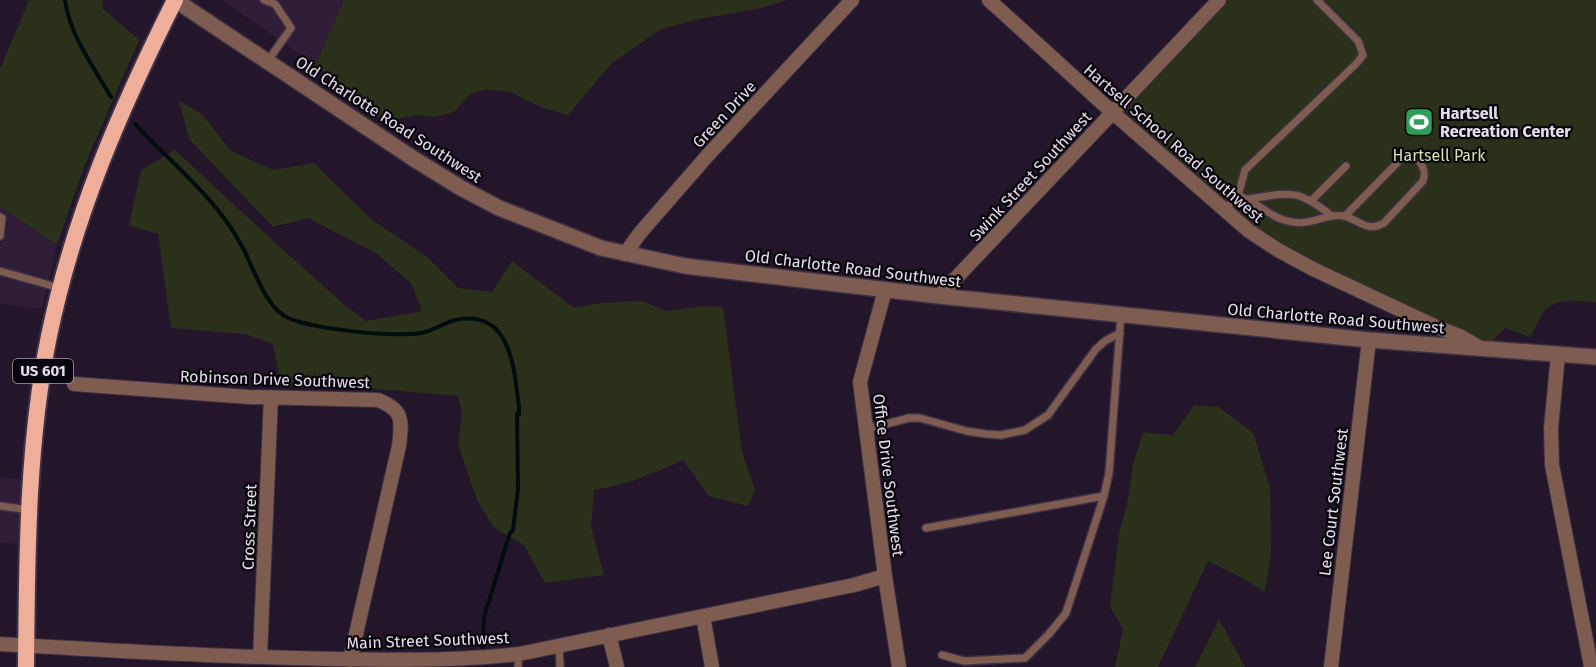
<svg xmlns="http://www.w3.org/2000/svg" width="1596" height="667" font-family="'Fira Sans',sans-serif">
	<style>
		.built { fill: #2f1d37 }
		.green { fill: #2a301a }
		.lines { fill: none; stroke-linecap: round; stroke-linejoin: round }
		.stream { stroke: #000d0e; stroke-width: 4 }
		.service-casing { stroke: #3e3145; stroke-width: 10 }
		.minor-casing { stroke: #3e3145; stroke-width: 16 }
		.tertiary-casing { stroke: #3e3145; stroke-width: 18 }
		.trunk-casing { stroke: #3e3145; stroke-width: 20 }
		.service { stroke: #7f5c50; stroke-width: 7 }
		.minor { stroke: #7f5c50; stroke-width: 14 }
		.tertiary { stroke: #7f5c50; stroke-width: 15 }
		.trunk { stroke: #eeae9a; stroke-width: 16 }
		.labels { text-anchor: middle; stroke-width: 4.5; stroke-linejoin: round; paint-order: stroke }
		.shield { fill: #09050c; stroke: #a49ca8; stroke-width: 1.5 }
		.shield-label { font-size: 15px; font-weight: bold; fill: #e6ddeb }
		.poi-label { font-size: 16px; font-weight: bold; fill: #e6ddeb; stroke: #09050c; text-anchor: start }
		.street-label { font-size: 16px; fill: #e6ddeb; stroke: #09050c }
		.park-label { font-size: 16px; fill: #d2e2a6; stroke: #09050c }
	</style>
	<rect width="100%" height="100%" fill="#23152a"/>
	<!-- built -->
	<path class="built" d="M222 0H344L315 65Z
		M0 206 57 245 42 309 0 304Z
		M0 478 22 479 17 544 0 543Z"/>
	<!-- green -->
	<path class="green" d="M29 0H103L102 8 139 40 85 164 57 245 0 206V69Z
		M344 0H787L762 8 699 19 661 29 612 63 568 115 543 108 510 92 486 89 471 94 454 112 435 117 415 115 384 122 315 65Z
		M1228 0H1596V303C1582 300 1555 298 1544 311 1539 318 1535 329 1530 337L1505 328 1484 350 1313 269 1223 211 1125 111Z
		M179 101 202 114 231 151 273 170 314 163 371 219 427 257 458 288 492 292 512 261 574 308 600 303 641 301 667 311 704 306 723 307 742 452 755 490 748 506 709 496 683 460C653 474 627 485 594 490L591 527 604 575 545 583 524 545 494 528 478 502 458 445 462 413 458 396 364 388 281 385 273 344 245 334 171 328 158 234 129 226 141 170 175 150 282 249 347 307 366 321 422 311 411 283 376 253 308 218 273 227 189 139Z
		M1194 405 1219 407 1253 433 1270 487 1271 552 1265 592 1242 578 1208 561 1158 667H1115L1123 629 1110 607 1119 535 1128 499 1133 465 1143 432 1173 435Z
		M1219 619 1245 667H1195Z"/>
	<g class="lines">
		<!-- stream -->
		<path class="stream" d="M65 0C70 36 93 66 111 97
			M135 124C173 165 218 199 244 250 253 268 265 303 283 315 302 329 403 339 425 332 435 329 445 323 455 320 511 308 514 368 519 407V415L517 414 518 489 513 530 510 533 484 617 483 647"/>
		<!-- service casing -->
		<g class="service-casing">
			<path id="service" d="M264 0 275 4 291 28 267 62
				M1238 196C1255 200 1267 215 1284 220 1308 229 1326 212 1344 216 1359 220 1368 233 1384 223L1423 181C1428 166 1415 151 1401 159L1345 216
				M1249 199C1292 192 1297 189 1332 216
				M1312 200 1346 166
				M1223 211 1238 196 1245 170 1356 64 1363 55 1358 41 1317 0
				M0 217 2 218 0 236
				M0 271 60 288
				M867 429 909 418H920L966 431 986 434 1001 435 1025 430 1048 415 1096 349 1105 341 1120 333
				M0 506 30 510
				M926 528 1104 496
				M559 646 560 667
				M942 655 964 661 1025 658 1049 634 1066 613 1104 496 1109 473 1121 315
				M518 667 519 654"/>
		</g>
		<!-- minor casing -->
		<g class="minor-casing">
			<path id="minor" d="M989 0 1112 112 1249 231 1278 250 1313 269 1439 328 1460 336 1482 349
				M625 254 640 233 708 155 852 0
				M885 290 860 382 885 576 899 667
				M939 296 1219 0
				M1558 355 1551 428 1552 465 1591 666
				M74 384 249 397 378 400C404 410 402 421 399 446L350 660
				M703 616 712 667
				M609 635 617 667
				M0 644C99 650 197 656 296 658 370 660 445 662 519 654L854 585 885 576
				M260 657 271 397
				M1331 667 1369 340"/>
		</g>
		<!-- tertiary casing -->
		<g class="tertiary-casing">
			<path id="tertiary" d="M175 0 414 159 461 188 499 208 601 248 685 266 939 296 1369 340 1596 357"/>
		</g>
		<!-- trunk casing -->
		<g class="trunk-casing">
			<path id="trunk" d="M26 667C27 557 27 444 49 336 74 215 120 110 175 0"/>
		</g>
		<!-- service -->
		<use href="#service" class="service"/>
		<!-- minor -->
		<use href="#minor" class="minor"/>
		<!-- tertiary -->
		<use href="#tertiary" class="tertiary"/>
		<!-- trunk -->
		<use href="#trunk" class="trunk"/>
	</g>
	<!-- icons -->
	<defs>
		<g id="stadium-square" transform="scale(1.5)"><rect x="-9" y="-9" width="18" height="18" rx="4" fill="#2e9e5b" stroke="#09050c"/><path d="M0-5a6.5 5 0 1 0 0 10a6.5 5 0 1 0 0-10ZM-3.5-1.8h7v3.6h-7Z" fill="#fff"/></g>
	</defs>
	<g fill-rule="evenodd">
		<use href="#stadium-square" x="1419" y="122"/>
	</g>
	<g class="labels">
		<!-- shield labels -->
		<rect class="shield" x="13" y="359" width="60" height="24" rx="4.5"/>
		<g class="shield-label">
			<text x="43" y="376">US 601</text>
		</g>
		<!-- poi labels -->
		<g class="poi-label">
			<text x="1440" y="119">Hartsell<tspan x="1440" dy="18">Recreation Center</tspan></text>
		</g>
		<!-- street labels -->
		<g class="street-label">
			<text transform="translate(724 114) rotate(-47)" y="6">Green Drive</text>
			<text transform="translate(389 119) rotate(33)" y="6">Old Charlotte Road Southwest</text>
			<text transform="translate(1174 143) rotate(41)" y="6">Hartsell School Road Southwest</text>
			<text transform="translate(1030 176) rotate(-47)" y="6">Swink Street Southwest</text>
			<text transform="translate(853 268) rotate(7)" y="6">Old Charlotte Road Southwest</text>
			<text transform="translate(1336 318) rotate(5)" y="6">Old Charlotte Road Southwest</text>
			<text transform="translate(275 379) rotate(2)" y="6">Robinson Drive Southwest</text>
			<text transform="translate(889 475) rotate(83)" y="6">Office Drive Southwest</text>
			<text transform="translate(1333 502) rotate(-83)" y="6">Lee Court Southwest</text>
			<text transform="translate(249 527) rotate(-88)" y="6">Cross Street</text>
			<text transform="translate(428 640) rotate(-2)" y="6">Main Street Southwest</text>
		</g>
		<!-- park labels -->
		<g class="park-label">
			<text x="1439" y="161">Hartsell Park</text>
		</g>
	</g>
</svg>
